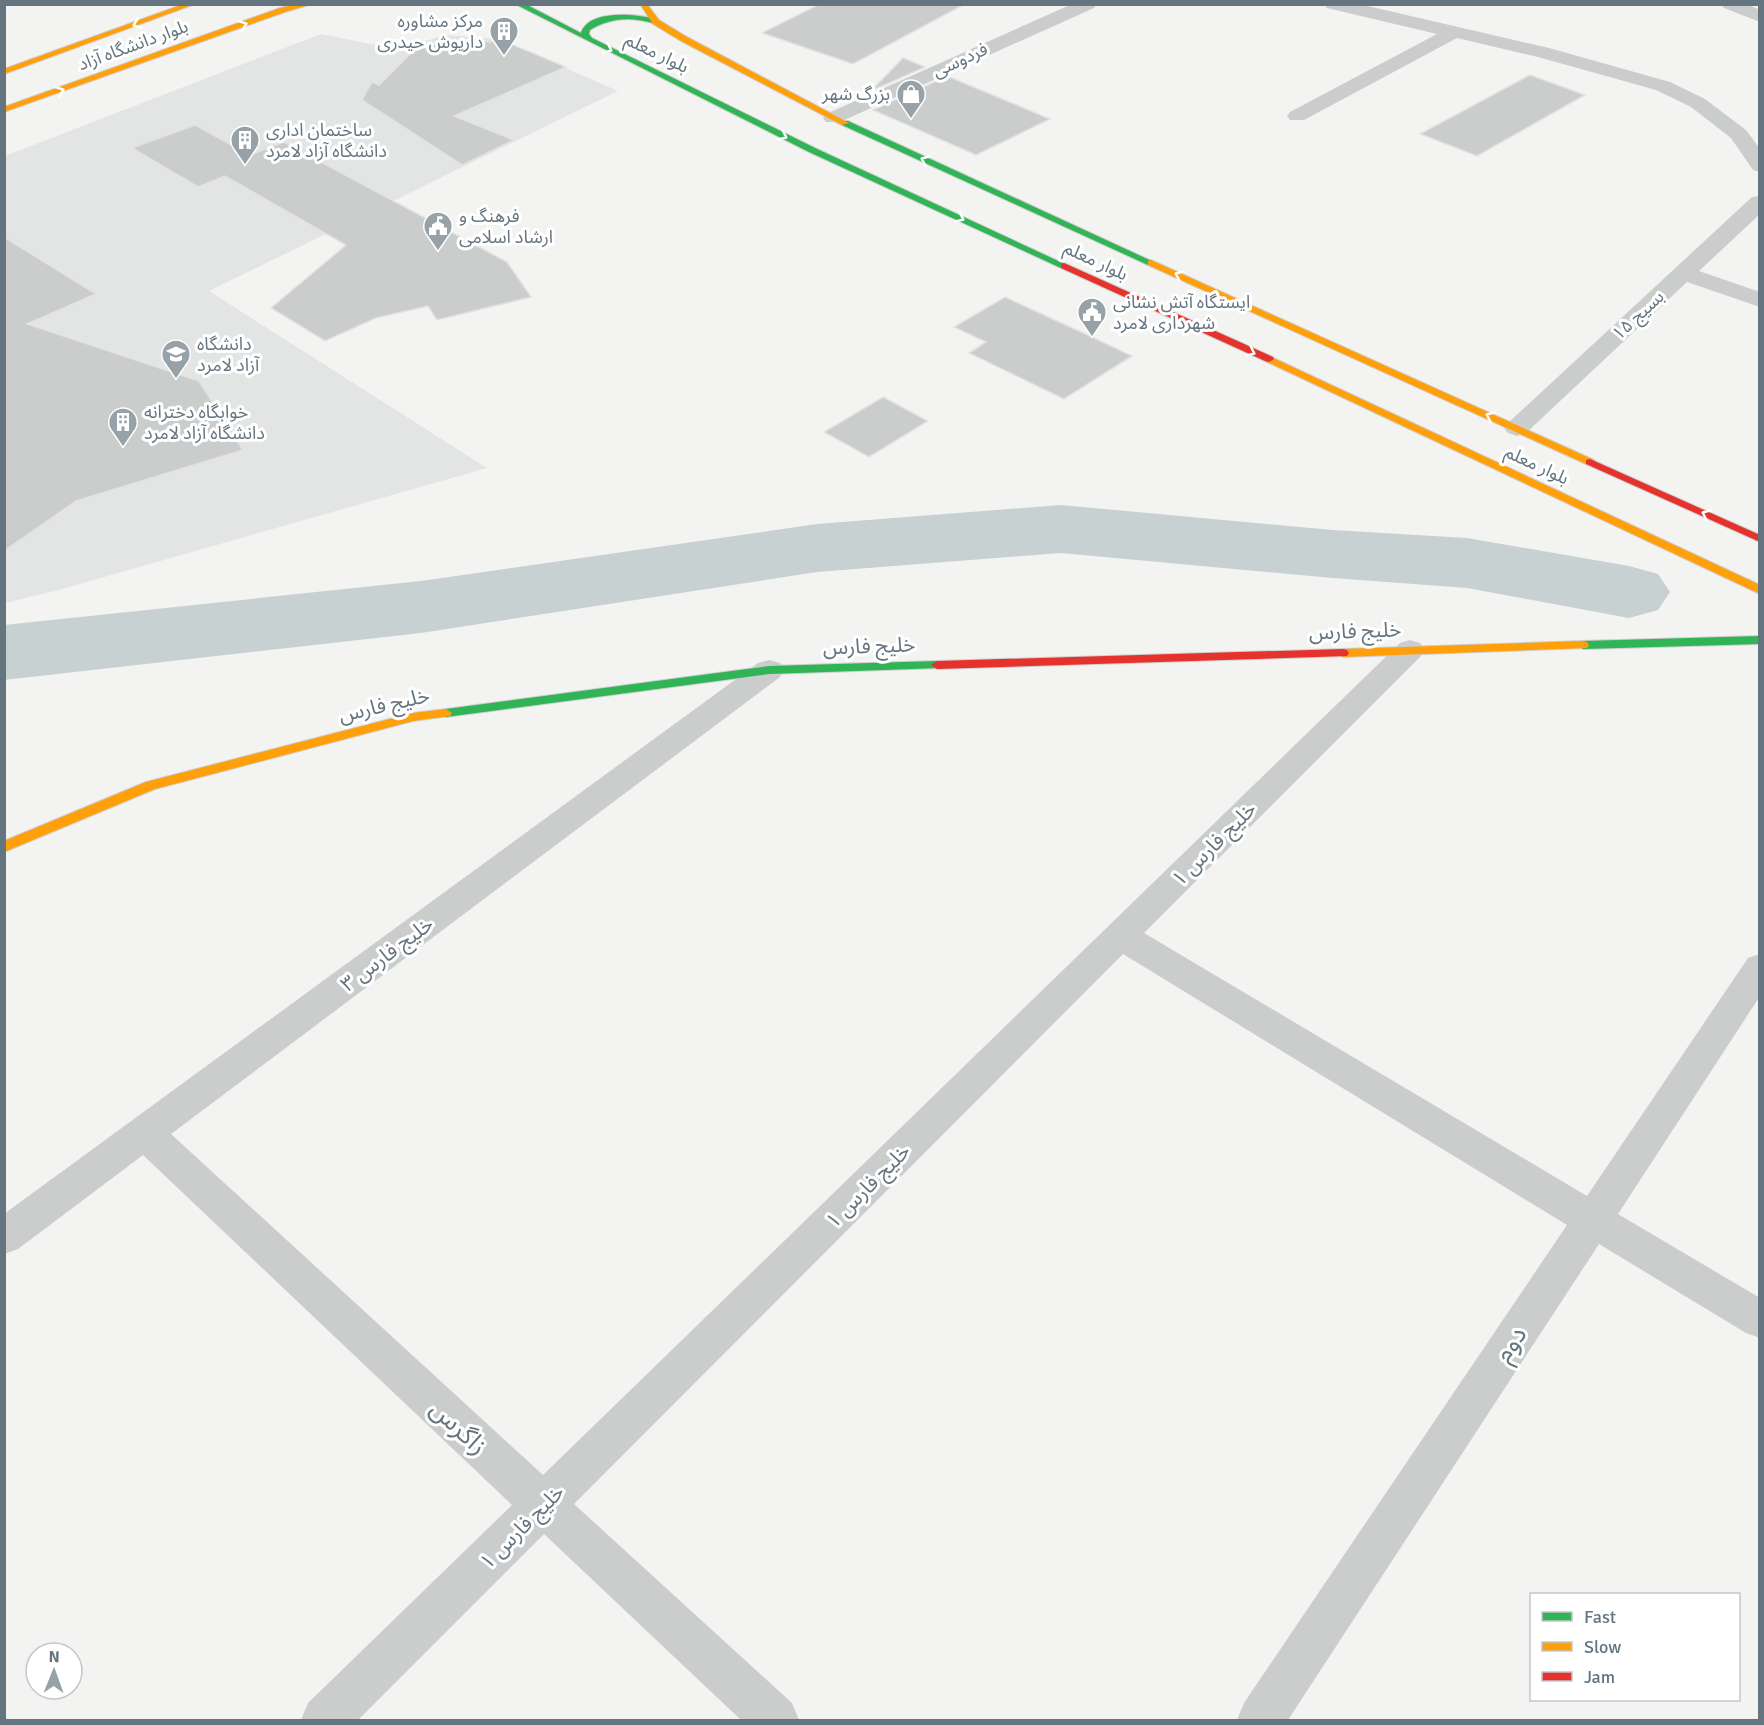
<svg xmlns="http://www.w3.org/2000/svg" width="1764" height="1725" font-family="Signika,'Noto Sans Arabic',sans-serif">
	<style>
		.built { fill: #e3e4e4 }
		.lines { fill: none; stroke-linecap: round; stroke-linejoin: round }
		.river { fill: #c8d1d2; fill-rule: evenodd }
		.building { fill: #cbcccc; stroke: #e2e2e1; stroke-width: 1.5 }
		.fast-casing { stroke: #cfcfcf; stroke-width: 2 }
		.slow-casing { stroke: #cfcfcf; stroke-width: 2 }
		.jam-casing { stroke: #cfcfcf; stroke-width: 2 }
		.street { fill: #cbcccc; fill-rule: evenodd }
		.fast { fill: #30b455; fill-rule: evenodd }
		.slow { fill: #ff9f0a; fill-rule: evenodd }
		.jam { fill: #e5322d; fill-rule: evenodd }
		.oneway { stroke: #fff }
		.labels { text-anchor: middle; stroke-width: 6; stroke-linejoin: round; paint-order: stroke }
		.far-poi-label { font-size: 18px; fill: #647580; stroke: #fff; text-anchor: start }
		.far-street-label { font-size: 18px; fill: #647580; stroke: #fff }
		.street-label { font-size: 21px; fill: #647580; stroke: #fff }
		.near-street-label { font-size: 26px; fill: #647580; stroke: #fff }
	</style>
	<rect width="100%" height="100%" fill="#f3f3f1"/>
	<!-- built -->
	<path class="built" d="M321 34 401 50 443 35 499 39 618 91 209 291 487 468 62 589 5 603V156Z"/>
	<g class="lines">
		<!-- river -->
		<path class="river" d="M1061 505 1333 530 1467 538 1629 566 1658 574 1670 592 1658 610 1629 618 1467 588 1333 578 1061 553 817 572 421 633 4 680V625L421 581 817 524Z"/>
	</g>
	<!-- building -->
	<path class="building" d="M820 4H965L853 64 762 33Z
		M439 37 490 42 499 39 566 67 454 116 514 140 462 165 362 100 372 82 379 85 417 47 428 48Z
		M903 58 925 67 871 91Z
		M1530 75 1585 95 1477 156 1420 134Z
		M947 76 1050 119 976 155 873 110Z
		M195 125 250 155 284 142 507 262 531 297 437 320 428 306 376 318 325 341 271 308 346 245 225 176 198 187 132 148Z
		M4 237 96 294 27 324 199 381 243 450 76 501 4 551Z
		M1005 297 1092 337 1132 356 1064 399 969 353 986 342 954 327Z
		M883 397 928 421 869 457 824 432Z"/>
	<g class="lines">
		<!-- fast casing -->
		<g class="fast-casing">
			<path id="fast" d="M515 4H525L581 33C589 8 640 14 659 20L660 22 656 24C632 17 612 17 590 30L589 34 592 38 815 148 1069 266 1061 268 809 152Z
				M842 121H848L1156 263 1148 265 842 125Z
				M1760 636V644L1583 649 1577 645 1583 641Z
				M937 661 943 665 941 668 769 674 446 717 440 713 446 709 769 666Z"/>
		</g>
		<!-- slow casing -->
		<g class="slow-casing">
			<path id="slow" d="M184 4H195L4 74V69Z
				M297 4H312L285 12 4 112V107L280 8Z
				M640 4H647L659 20 687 37 849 123 842 125 681 41 653 24Z
				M1151 260 1594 460 1595 462 1590 465 1586 464 1148 265V261Z
				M1269 356 1760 585V594L1265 361V357Z
				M1583 641 1587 642 1589 645 1587 648 1343 657 1337 653 1343 649Z
				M446 709 452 713 450 716 413 721 155 789 4 852V841L146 782 413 713Z"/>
		</g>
		<!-- jam casing -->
		<g class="jam-casing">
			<path id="jam" d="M1064 263 1273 357 1274 359 1269 362 1265 361 1061 268V264Z
				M1590 459 1760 535V542L1586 464V460Z
				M1343 649 1347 650 1349 653 1347 656 937 669 931 665 937 661Z"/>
		</g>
		<!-- street -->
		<path class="street" d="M1072 4H1097L1094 8 840 122H826L823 118 826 114Z
			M1324 4H1359L1549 48 1670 82 1705 99 1746 130 1760 149V172L1753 170 1731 138 1691 107 1656 90 1538 57 1457 38 1304 120H1290L1287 116 1290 112 1437 34 1327 8Z
			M1721 4H1747L1760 10V22L1724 8Z
			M1760 196V214L1699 271 1760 292V307L1687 282 1526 433 1517 436 1508 433 1504 428 1508 423 1752 197Z
			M1410 640 1420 643 1425 650 1420 657 1144 933 1587 1196 1748 958 1760 954V996L1618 1214 1760 1298V1338L1746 1333 1599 1244 1288 1720H1237L1244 1703 1567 1225 1123 954 574 1504 792 1703 799 1720H741L544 1534 358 1720H301L308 1703 512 1505 143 1155 18 1249 4 1254V1214L758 663 769 660 780 663 784 670 780 677 171 1134 543 1475 1400 643Z"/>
		<!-- fast -->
		<use href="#fast" class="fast"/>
		<!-- slow -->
		<use href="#slow" class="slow"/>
		<!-- jam -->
		<use href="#jam" class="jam"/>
	</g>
	<!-- one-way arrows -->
	<defs><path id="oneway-chevron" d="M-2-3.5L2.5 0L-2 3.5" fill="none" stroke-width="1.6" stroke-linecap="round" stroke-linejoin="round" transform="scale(1.5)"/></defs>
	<g class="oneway">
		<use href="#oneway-chevron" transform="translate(137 24) rotate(160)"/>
		<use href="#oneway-chevron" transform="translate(243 25) rotate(-20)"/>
		<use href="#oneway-chevron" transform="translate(608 49) rotate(26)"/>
		<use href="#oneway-chevron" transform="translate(60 91) rotate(-20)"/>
		<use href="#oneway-chevron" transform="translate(783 136) rotate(26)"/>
		<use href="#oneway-chevron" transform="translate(925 160) rotate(-156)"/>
		<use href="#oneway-chevron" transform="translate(960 218) rotate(25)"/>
		<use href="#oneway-chevron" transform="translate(1179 275) rotate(-156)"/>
		<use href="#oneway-chevron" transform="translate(1251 352) rotate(25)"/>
		<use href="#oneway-chevron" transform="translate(1490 416) rotate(-156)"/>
		<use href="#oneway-chevron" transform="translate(1706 514) rotate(-156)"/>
	</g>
	<!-- icons -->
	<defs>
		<g id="building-pin" transform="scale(1.5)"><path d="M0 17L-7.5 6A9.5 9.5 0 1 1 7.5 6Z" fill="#96a1a8" stroke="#fff"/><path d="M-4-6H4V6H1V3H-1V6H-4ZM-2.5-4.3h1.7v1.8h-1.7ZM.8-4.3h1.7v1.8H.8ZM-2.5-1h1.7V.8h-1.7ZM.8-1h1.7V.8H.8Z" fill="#fff"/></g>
		<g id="shop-pin" transform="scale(1.5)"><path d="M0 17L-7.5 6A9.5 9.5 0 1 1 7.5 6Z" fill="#96a1a8" stroke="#fff"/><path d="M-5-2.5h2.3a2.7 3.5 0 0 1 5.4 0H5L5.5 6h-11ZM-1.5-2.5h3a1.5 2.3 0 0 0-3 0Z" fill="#fff"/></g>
		<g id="civic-pin" transform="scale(1.5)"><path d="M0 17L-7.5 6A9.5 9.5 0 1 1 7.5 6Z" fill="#96a1a8" stroke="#fff"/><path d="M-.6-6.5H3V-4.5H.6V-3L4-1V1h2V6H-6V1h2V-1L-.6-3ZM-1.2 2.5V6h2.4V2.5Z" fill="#fff"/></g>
		<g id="university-pin" transform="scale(1.5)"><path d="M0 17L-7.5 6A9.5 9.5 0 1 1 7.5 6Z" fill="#96a1a8" stroke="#fff"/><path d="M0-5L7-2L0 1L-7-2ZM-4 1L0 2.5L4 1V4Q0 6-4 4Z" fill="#fff"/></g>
	</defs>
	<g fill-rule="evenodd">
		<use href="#building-pin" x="504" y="31"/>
		<use href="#shop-pin" x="911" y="94"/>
		<use href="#building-pin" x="245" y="140"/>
		<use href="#civic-pin" x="438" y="226"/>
		<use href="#civic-pin" x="1092" y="312"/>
		<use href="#university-pin" x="176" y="354"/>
		<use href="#building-pin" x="123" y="422"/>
	</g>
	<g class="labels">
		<!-- far-poi labels -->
		<g class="far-poi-label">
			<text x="483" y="27" text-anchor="end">مرکز مشاوره<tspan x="483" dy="21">داریوش حیدری</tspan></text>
			<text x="890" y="100" text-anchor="end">بزرگ شهر</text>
			<text x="266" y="136">ساختمان اداری<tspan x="266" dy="21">دانشگاه آزاد لامرد</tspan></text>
			<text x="459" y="222">فرهنگ و<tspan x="459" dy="21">ارشاد اسلامی</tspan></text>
			<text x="1113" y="308">ایستگاه آتش نشانی<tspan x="1113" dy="21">شهرداری لامرد</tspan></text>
			<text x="197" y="350">دانشگاه<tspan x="197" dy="21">آزاد لامرد</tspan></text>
			<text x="144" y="418">خوابگاه دخترانه<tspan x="144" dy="21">دانشگاه آزاد لامرد</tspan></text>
		</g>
		<!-- far-street labels -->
		<g class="far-street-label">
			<text transform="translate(133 45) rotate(-20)" y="6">بلوار دانشگاه آزاد</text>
			<text transform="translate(657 53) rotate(26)" y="6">بلوار معلم</text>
			<text transform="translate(960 60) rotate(-25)" y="6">فردوسی</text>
			<text transform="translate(1096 261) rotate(25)" y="6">بلوار معلم</text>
			<text transform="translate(1638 315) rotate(-43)" y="6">بسیج ۱۵</text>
			<text transform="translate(1537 465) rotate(25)" y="6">بلوار معلم</text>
		</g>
		<!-- street labels -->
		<g class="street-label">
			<text transform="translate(1355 631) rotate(-2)" y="7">خلیج فارس</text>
			<text transform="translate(869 646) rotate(-2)" y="7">خلیج فارس</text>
			<text transform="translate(384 705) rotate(-13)" y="7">خلیج فارس</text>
			<text transform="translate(1214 844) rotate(-45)" y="7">خلیج فارس ۱</text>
			<text transform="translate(387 954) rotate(-37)" y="7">خلیج فارس ۳</text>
			<text transform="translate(868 1186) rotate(-45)" y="7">خلیج فارس ۱</text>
			<text transform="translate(522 1527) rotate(-45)" y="7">خلیج فارس ۱</text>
		</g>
		<!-- near-street labels -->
		<g class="near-street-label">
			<text transform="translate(1510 1344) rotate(-57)" y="9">دوم</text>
			<text transform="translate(459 1427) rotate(43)" y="9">زاگرس</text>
		</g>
	</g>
	<!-- border -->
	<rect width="1764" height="1725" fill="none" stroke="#647580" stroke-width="12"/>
	<!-- legend -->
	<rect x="1530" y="1593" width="210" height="108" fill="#ffffff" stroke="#c1c8cc" stroke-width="1.5"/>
	<rect x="1542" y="1612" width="30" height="9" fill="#30b455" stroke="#c1c8cc" stroke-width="1.5"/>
	<text x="1584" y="1623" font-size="18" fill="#647580">Fast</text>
	<rect x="1542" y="1642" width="30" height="9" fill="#ff9f0a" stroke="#c1c8cc" stroke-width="1.5"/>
	<text x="1584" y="1653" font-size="18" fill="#647580">Slow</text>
	<rect x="1542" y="1672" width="30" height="9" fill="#e5322d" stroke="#c1c8cc" stroke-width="1.5"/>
	<text x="1584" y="1683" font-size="18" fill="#647580">Jam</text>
	<!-- north arrow -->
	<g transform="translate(54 1671) rotate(1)"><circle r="28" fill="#ffffff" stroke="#c1c8cc" stroke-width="1.5"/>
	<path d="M0-4.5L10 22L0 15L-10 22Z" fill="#96a1a8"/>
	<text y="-9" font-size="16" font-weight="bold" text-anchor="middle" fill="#647580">N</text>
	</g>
</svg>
